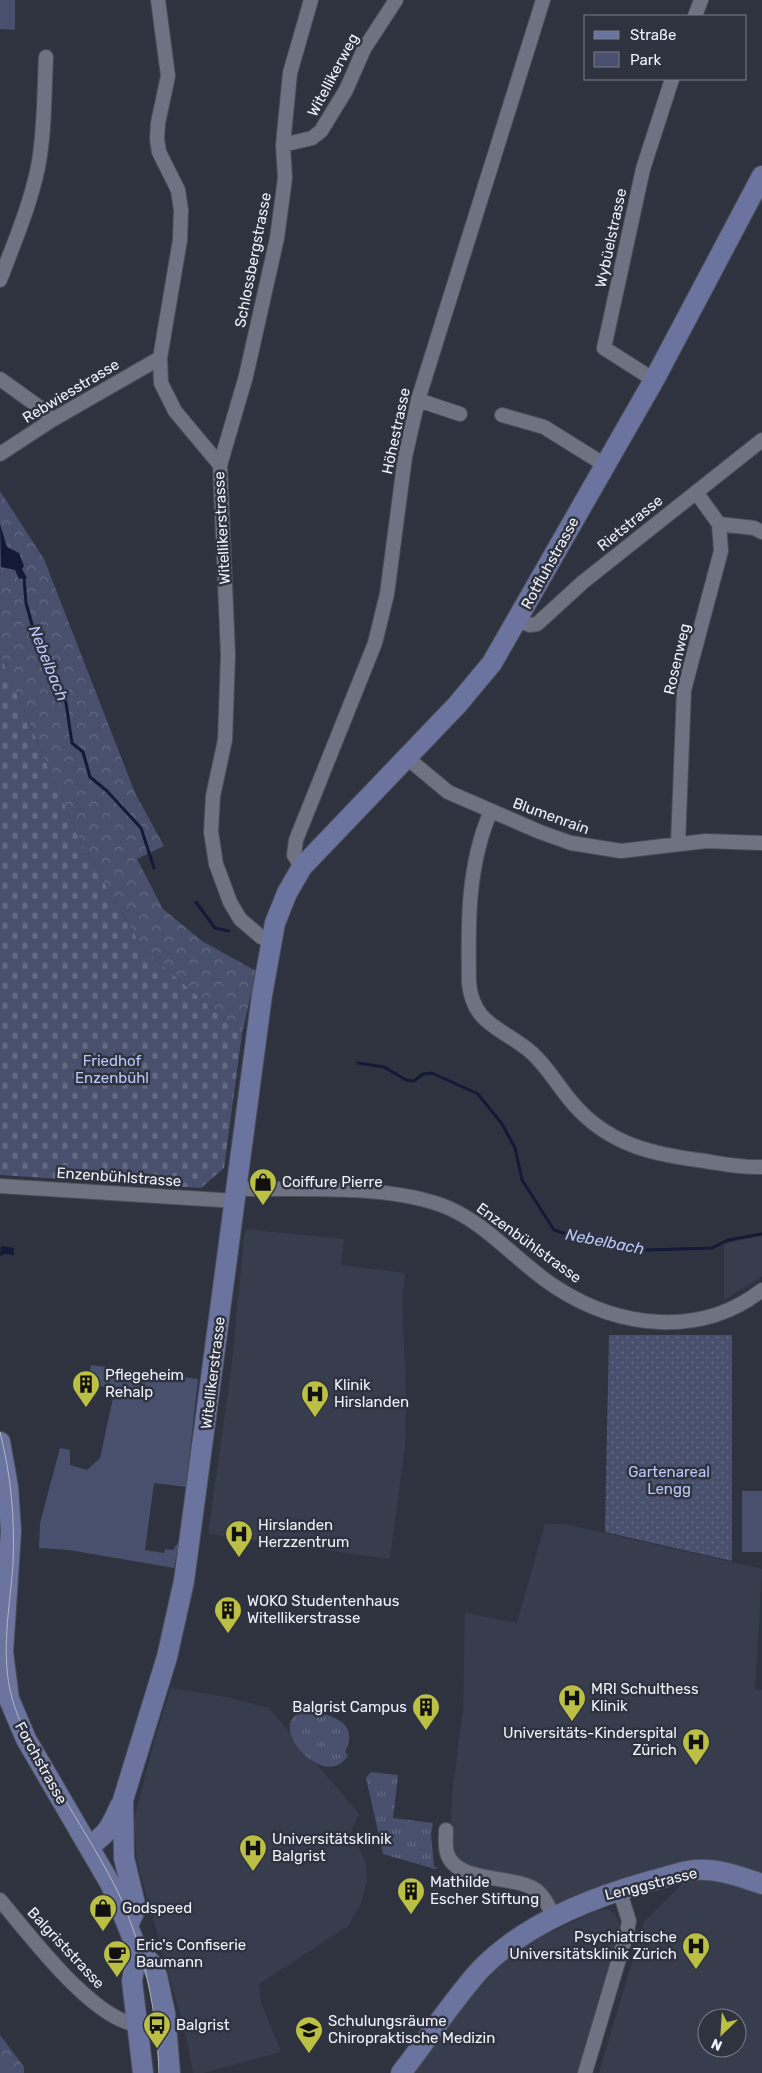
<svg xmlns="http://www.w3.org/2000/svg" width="762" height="2073" font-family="Rubik,sans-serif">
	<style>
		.built { fill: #383d4e; fill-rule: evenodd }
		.grass { fill: url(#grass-tufts) }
		.forest { fill: url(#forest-crowns) }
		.cemetery { fill: url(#cemetery-stones) }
		.park { fill: #49506d }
		.garden { fill: url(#garden-dots) }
		.water { fill: #131936 }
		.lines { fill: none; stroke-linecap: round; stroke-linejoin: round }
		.stream { stroke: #131936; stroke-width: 3 }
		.street-casing { stroke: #4b4e59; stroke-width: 16 }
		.secondary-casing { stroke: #4b4e59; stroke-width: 22 }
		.street { stroke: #6f7381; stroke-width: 14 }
		.secondary { stroke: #6b749f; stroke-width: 20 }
		.tram { stroke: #b3b6c0; stroke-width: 1 }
		.labels { text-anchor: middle; stroke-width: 5; stroke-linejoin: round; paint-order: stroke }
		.street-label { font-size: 15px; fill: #eff1fa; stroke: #2f333f }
		.park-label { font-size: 15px; fill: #bac8f9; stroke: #2f333f }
		.poi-label { font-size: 15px; fill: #eff1fa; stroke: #2f333f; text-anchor: start }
		.water-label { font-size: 16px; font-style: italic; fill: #b9c6f7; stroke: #2f333f }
	</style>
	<defs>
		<pattern id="grass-tufts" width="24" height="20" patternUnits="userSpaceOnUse" patternTransform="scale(1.25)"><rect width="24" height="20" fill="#49506d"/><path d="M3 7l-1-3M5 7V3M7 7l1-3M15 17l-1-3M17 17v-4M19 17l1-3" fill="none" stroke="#646a83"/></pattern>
		<pattern id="forest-crowns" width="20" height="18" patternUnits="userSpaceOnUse" patternTransform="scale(1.25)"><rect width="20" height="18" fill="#49506d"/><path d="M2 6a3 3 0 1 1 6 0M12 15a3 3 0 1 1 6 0" fill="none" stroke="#646a83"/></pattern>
		<pattern id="cemetery-stones" width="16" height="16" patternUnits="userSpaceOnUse" patternTransform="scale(1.25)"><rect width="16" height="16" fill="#49506d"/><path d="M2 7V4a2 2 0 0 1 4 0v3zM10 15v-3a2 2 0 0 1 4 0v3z" fill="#646a83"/></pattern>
		<pattern id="garden-dots" width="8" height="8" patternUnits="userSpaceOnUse" patternTransform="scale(1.25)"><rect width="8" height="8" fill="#49506d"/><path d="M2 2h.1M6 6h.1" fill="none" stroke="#646a83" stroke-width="1.8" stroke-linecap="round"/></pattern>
	</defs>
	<rect width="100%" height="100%" fill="#2f333f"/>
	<!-- built -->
	<path class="built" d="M245 1229 344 1239 341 1265 405 1273 402 1303 406 1391 405 1445 390 1559 208 1534 231 1371Z
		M762 1235V1276L724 1300V1246L726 1244Z
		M545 1524H565L762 1569 755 1690H762V1876L732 1868 554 1910 545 1893 464 1866 456 1859 450 1844 452 1795 463 1710 465 1613 517 1623Z
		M171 1688 226 1697 269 1708 359 1814 351 1831 366 1863 367 1881 361 1903 348 1926 259 1984 261 2002 281 2052 203 2073H193L186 2036 137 1861 134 1820 154 1742Z
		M709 1878 762 1893V2073H599L644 1922 686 1880ZM707 2018H737V2048H707Z
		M608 1909 615 1914 620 1925 618 1934 577 2073H413L467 2001 501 1965 535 1940 598 1910Z"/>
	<!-- grass -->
	<path class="grass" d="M306 1711C328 1714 361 1720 345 1752L348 1755C326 1795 259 1720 306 1711Z
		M371 1772 398 1775 393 1818 433 1823 431 1833 434 1867H438L435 1869 383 1854 366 1778Z"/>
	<!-- forest -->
	<path class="forest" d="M0 491 44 559 135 793 164 846 137 859 163 909 202 941 256 971 242 1034 143 949 80 841 0 655Z
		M0 2035 24 2067V2073H0Z"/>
	<!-- cemetery -->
	<path class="cemetery" d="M0 655 80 841 143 949 242 1034 224 1168 201 1188 0 1175Z"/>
	<!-- park -->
	<path class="park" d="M0 0H15V30L0 29Z
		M91 1365 198 1379 186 1487 154 1483 145 1550 164 1553 165 1549 173 1550 179 1541 174 1568 69 1550 39 1548 40 1523 60 1448 70 1450V1465L87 1470 100 1458 115 1389 88 1384Z
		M742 1491H762V1552H742Z"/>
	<!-- garden -->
	<path class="garden" d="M609 1335H732V1561L605 1532Z"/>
	<!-- water -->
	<path class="water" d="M0 524 7 547 19 553 24 566 22 569 27 578 19 579 15 570 1 567Z
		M1 1246 14 1248V1255L5 1254 0 1256Z"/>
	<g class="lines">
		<!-- stream -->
		<path class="stream" d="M24 578 26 603 34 632 66 703 72 743 83 752 90 777 107 791 141 828 154 868
			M196 902 215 928 229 931
			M358 1063 384 1067 406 1080 414 1081 423 1074 432 1073 478 1094 502 1124 515 1148 522 1180 554 1230 586 1240 646 1250 712 1248 728 1240 762 1234"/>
		<!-- street casing -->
		<g class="street-casing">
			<path id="street" d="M158 0 168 76 158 123 157 139 159 152 178 190 181 210 180 240 160 358 161 383 175 411 220 465 228 655 225 740 213 796 211 832 216 864 230 902 240 919 261 937 270 940
				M695 16 701 0
				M283 145 312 138 321 131 346 90 364 49 396 0
				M0 280C14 243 30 206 38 167 45 131 44 93 46 57
				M0 379 39 407 52 420
				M654 380 604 348 643 169 672 79
				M418 400 460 414
				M502 415 544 427 605 465
				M0 454 52 420 160 358
				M220 465 246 376 277 238 285 178 283 145 290 73 311 0
				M719 524 754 528 762 532
				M518 620 530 625 537 624 583 582 762 440
				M406 757 448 792 540 832 571 843 621 851 706 841 762 843
				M491 811C467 865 468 925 469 983 473 1026 504 1028 532 1053 550 1069 561 1092 578 1109 613 1146 656 1155 705 1161 724 1164 743 1168 762 1167
				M678 844 684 690 721 551 719 524 696 492
				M302 867 294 855 296 840 375 643 387 594 405 457 418 400 543 0
				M0 1186 236 1201
				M238 1189C300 1190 382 1184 441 1205 486 1221 517 1263 557 1288 619 1328 701 1338 762 1290
				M446 1830C446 1838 445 1846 447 1853 456 1884 513 1874 536 1890 545 1896 549 1909 555 1918
				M0 1900C29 1934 93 2021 139 2025
				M585 2073 627 1932 629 1921 619 1889"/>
		</g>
		<!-- secondary casing -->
		<g class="secondary-casing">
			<path id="secondary" d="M0 1442 8 1487 11 1531 3 1652 9 1699 26 1739 111 1885 137 1949 151 1963 157 1976 165 2013 170 2073
				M89 1846C108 1834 111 1826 120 1806
				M129 1923 136 1908 124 1858 123 1800 167 1657 184 1581 262 995 275 923 287 893 302 867 457 705 492 663 654 380 762 176
				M137 1949 132 1981 143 2073
				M401 2073C428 2039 451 2002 480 1970 525 1923 593 1897 654 1880 668 1877 681 1871 695 1870 718 1868 741 1877 762 1884"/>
		</g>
		<!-- street -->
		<use href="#street" class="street"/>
		<!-- secondary -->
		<use href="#secondary" class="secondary"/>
		<!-- tram -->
		<path class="tram" d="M0 1432C11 1475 15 1519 13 1563 10 1608 0 1654 12 1698 23 1738 49 1773 70 1808 86 1835 103 1862 117 1890 144 1947 157 2010 159 2073"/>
	</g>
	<!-- icons -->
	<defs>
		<g id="shop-pin" transform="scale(1.4375)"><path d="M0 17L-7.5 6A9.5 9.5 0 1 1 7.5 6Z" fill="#bbc044" stroke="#2f333f"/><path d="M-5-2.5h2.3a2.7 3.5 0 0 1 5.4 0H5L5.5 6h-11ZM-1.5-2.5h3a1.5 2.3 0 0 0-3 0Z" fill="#111"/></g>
		<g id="building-pin" transform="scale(1.4375)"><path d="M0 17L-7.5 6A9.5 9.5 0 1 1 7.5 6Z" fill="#bbc044" stroke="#2f333f"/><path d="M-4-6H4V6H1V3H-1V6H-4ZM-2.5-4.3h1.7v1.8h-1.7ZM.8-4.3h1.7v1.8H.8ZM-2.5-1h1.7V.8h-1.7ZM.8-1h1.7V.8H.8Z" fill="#111"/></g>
		<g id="hospital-pin" transform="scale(1.4375)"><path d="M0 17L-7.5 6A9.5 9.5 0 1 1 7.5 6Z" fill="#bbc044" stroke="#2f333f"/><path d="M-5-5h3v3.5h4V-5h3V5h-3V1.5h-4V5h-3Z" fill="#111"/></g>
		<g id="cafe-pin" transform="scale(1.4375)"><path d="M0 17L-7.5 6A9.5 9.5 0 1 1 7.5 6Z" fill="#bbc044" stroke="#2f333f"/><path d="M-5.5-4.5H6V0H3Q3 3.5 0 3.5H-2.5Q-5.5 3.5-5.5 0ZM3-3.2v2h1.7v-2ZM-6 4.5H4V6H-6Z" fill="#111"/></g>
		<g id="bus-pin" transform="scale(1.4375)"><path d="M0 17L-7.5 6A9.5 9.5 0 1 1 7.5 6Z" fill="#bbc044" stroke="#2f333f"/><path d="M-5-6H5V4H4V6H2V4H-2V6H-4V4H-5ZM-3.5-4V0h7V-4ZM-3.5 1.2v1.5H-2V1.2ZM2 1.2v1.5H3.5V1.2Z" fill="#111"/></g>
		<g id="school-pin" transform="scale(1.4375)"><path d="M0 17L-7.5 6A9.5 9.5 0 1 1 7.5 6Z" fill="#bbc044" stroke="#2f333f"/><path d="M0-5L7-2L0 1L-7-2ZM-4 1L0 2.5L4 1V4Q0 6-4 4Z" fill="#111"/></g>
	</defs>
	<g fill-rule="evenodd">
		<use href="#shop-pin" x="263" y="1182"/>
		<use href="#building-pin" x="86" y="1384"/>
		<use href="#hospital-pin" x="315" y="1394"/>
		<use href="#hospital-pin" x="239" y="1534"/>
		<use href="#building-pin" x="228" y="1610"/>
		<use href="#hospital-pin" x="572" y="1698"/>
		<use href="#building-pin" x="426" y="1707"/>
		<use href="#hospital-pin" x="696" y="1742"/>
		<use href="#hospital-pin" x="253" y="1848"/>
		<use href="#building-pin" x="411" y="1891"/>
		<use href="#shop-pin" x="103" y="1908"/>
		<use href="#hospital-pin" x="696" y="1946"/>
		<use href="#cafe-pin" x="117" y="1954"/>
		<use href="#bus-pin" x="157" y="2025"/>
		<use href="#school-pin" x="309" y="2030"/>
	</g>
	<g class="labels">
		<!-- street labels -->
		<g class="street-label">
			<text transform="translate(333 75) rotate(-62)" y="5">Witellikerweg</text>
			<text transform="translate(611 238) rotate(-78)" y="5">Wybüelstrasse</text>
			<text transform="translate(253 260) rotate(-79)" y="5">Schlossbergstrasse</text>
			<text transform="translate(71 391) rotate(-31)" y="5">Rebwiesstrasse</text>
			<text transform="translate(396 431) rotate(-78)" y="5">Höhestrasse</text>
			<text transform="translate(630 523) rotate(-39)" y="5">Rietstrasse</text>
			<text transform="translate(222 528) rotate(-93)" y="5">Witellikerstrasse</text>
			<text transform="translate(550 563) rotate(-61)" y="5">Rotfluhstrasse</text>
			<text transform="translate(677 659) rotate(-77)" y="5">Rosenweg</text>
			<text transform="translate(551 816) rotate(20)" y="5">Blumenrain</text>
			<text transform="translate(119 1177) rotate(4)" y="5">Enzenbühlstrasse</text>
			<text transform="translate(529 1243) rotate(36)" y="5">Enzenbühlstrasse</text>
			<text transform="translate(213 1373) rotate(-83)" y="5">Witellikerstrasse</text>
			<text transform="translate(41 1763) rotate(61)" y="5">Forchstrasse</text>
			<text transform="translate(651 1884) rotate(-14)" y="5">Lenggstrasse</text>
			<text transform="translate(66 1948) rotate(47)" y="5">Balgriststrasse</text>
		</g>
		<!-- park labels -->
		<g class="park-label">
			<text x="112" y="1066">Friedhof<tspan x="112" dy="17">Enzenbühl</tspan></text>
			<text x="669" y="1477">Gartenareal<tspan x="669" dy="17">Lengg</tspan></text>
		</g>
		<!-- poi labels -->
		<g class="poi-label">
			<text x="282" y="1187">Coiffure Pierre</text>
			<text x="105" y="1380">Pflegeheim<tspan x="105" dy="17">Rehalp</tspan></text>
			<text x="334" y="1390">Klinik<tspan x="334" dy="17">Hirslanden</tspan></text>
			<text x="258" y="1530">Hirslanden<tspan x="258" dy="17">Herzzentrum</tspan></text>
			<text x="247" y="1606">WOKO Studentenhaus<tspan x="247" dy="17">Witellikerstrasse</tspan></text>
			<text x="591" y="1694">MRI Schulthess<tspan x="591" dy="17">Klinik</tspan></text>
			<text x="407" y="1712" text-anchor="end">Balgrist Campus</text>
			<text x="677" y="1738" text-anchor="end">Universitäts-Kinderspital<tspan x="677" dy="17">Zürich</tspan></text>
			<text x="272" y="1844">Universitätsklinik<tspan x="272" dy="17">Balgrist</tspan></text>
			<text x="430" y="1887">Mathilde<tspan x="430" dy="17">Escher Stiftung</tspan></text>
			<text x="122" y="1913">Godspeed</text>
			<text x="677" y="1942" text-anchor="end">Psychiatrische<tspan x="677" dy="17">Universitätsklinik Zürich</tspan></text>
			<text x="136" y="1950">Eric's Confiserie<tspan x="136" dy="17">Baumann</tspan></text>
			<text x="328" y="2026">Schulungsräume<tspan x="328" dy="17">Chiropraktische Medizin</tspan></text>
			<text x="176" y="2030">Balgrist</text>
		</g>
		<!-- water labels -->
		<g class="water-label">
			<text transform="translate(49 663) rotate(68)" y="6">Nebelbach</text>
			<text transform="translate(605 1241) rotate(11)" y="6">Nebelbach</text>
		</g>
	</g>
	<!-- legend -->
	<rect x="584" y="15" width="162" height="65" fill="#2f333f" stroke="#7c7f8a"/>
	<rect x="594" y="31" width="25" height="8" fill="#6b749f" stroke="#7c7f8a"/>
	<text x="630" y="40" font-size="15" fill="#eff1fa">Straße</text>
	<rect x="594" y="52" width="25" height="15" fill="#49506d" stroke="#7c7f8a"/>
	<text x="630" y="65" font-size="15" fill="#eff1fa">Park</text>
	<!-- north arrow -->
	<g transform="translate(722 2033) rotate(205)"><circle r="24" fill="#2f333f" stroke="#7c7f8a"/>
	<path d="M0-4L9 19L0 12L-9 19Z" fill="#bbc044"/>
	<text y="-8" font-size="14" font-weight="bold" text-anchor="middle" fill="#eff1fa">N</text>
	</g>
</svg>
